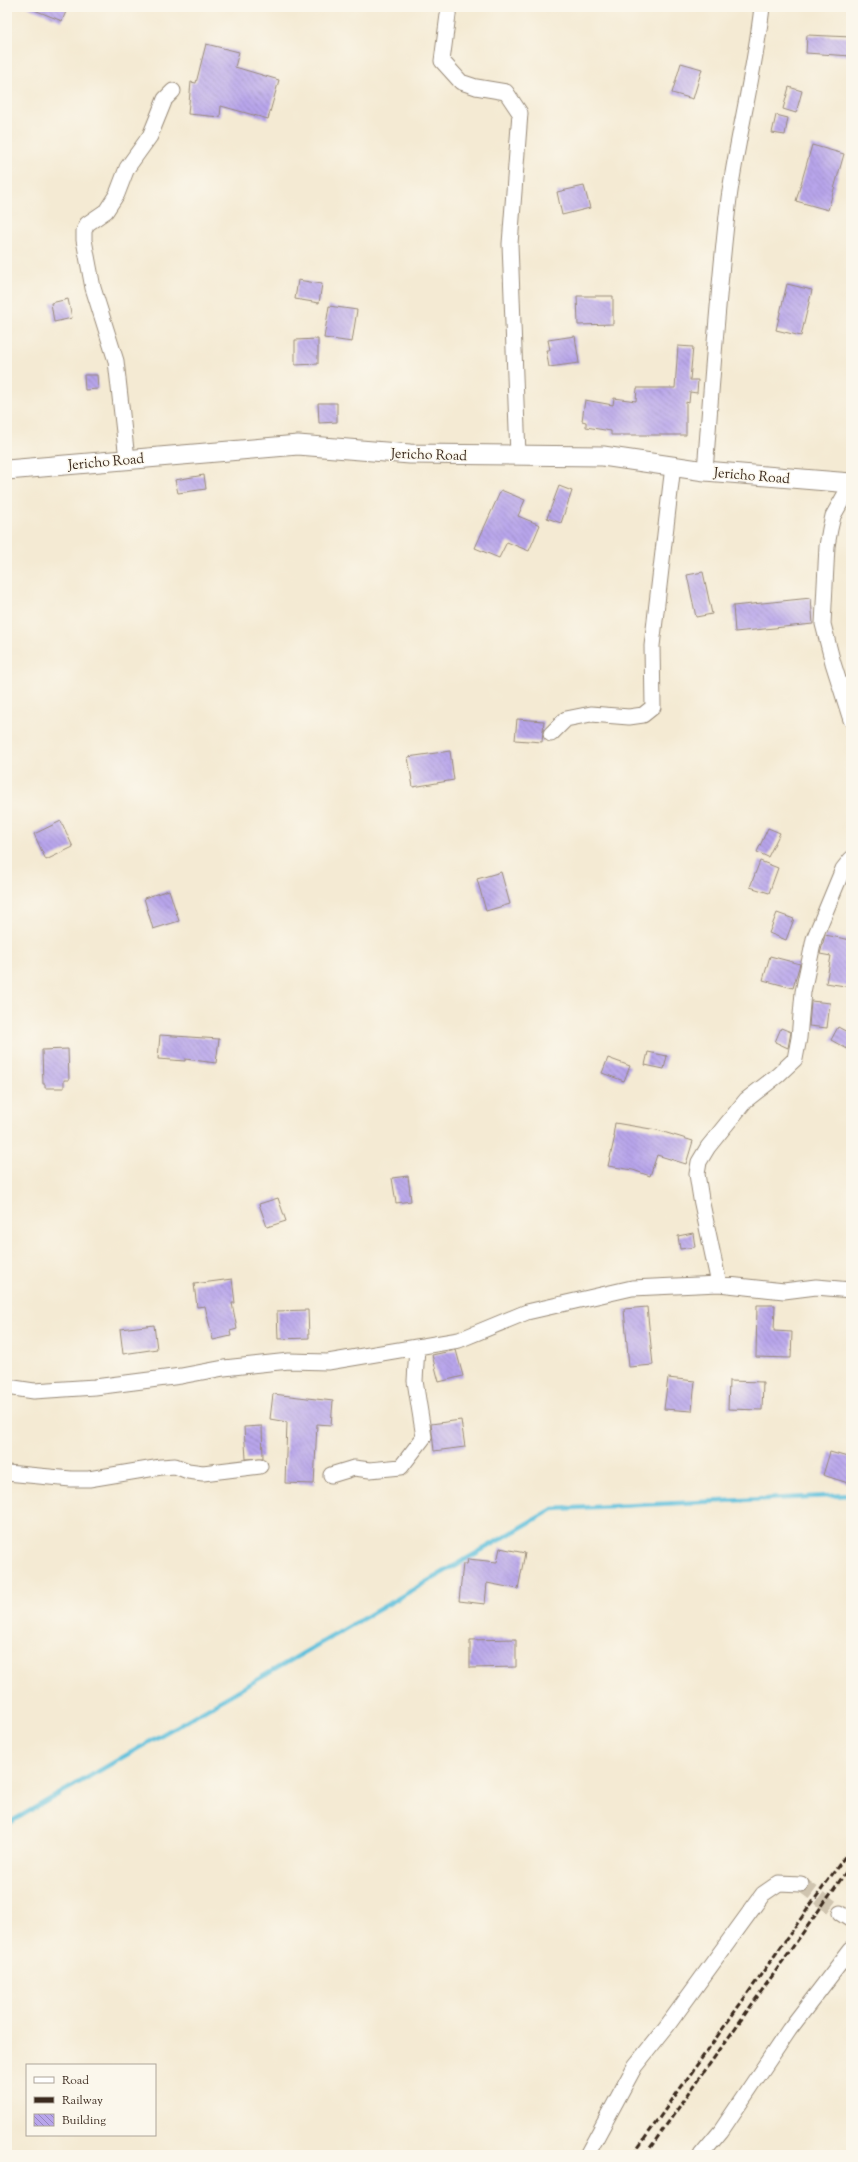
<svg xmlns="http://www.w3.org/2000/svg" width="858" height="2162" font-family="'Sorts Mill Goudy',serif">
	<style>
		.lines { fill: none; stroke-linecap: round; stroke-linejoin: round }
		.stream { stroke: #5ec0dc; stroke-width: 4.5 }
		.building { fill: url(#building-back-hatch) }
		.minor-tunnel { stroke: #cfc4af; stroke-width: 15; stroke-dasharray: 15 8; stroke-linecap: butt }
		.minor-casing { stroke: #988a78; stroke-width: 17 }
		.tertiary-casing { stroke: #988a78; stroke-width: 21 }
		.minor { stroke: #fff; stroke-width: 15 }
		.tertiary { stroke: #fff; stroke-width: 19 }
		.rail { stroke: #3b2a1e; stroke-width: 3; stroke-dasharray: 6 3; stroke-linecap: butt }
		.labels { text-anchor: middle; stroke-width: 3; stroke-linejoin: round; paint-order: stroke }
		.street-label { font-size: 14px; fill: #3b2a1e; stroke: #fbf7ec }
	</style>
	<defs>
		<pattern id="building-back-hatch" width="6" height="6" patternUnits="userSpaceOnUse"><rect width="6" height="6" fill="#b8a5eb"/><path d="M-1 5l2 2M0 0l6 6M5-1l2 2" fill="none" stroke="#9787be"/></pattern>
	</defs>
	<rect width="100%" height="100%" fill="#fbf7ec"/>
	<filter id="ink" filterUnits="userSpaceOnUse"><feTurbulence type="fractalNoise" baseFrequency=".025" numOctaves="2"/><feDisplacementMap in="SourceGraphic" scale="8" xChannelSelector="R" yChannelSelector="G"/><feConvolveMatrix kernelMatrix="1 2 1 2 8 2 1 2 1" color-interpolation-filters="sRGB"/></filter>
	<filter id="wash" filterUnits="userSpaceOnUse"><feTurbulence type="fractalNoise" baseFrequency=".012" numOctaves="4" result="noise"/><feDisplacementMap in="SourceGraphic" scale="16" xChannelSelector="R" yChannelSelector="G"/><feGaussianBlur stdDeviation="0.9" result="paint"/><feColorMatrix in="noise" values="0 0 0 0 0 0 0 0 0 0 0 0 0 0 0 0 0 1.4 0 .05"/><feComposite in="paint" operator="in"/></filter>
	<g filter="url(#wash)">
		<rect width="100%" height="100%" fill="#f4ead3"/>
		<g class="lines">
			<!-- stream -->
			<path class="stream" d="M7 1824 553 1509 851 1495"/>
		</g>
		<g id="blocks">
			<!-- building -->
			<path class="building" d="M27 7H68L62 21Z
				M807 35 851 37V56L806 53Z
				M206 44 239 52 235 67 279 80 268 119 221 106 220 117 188 114 191 82 196 83Z
				M681 63 702 69 693 99 672 93Z
				M789 87 802 91 796 113 783 109Z
				M776 115 788 118 785 135 772 133Z
				M812 145 844 154 828 210 796 201Z
				M584 186 590 208 562 215 557 192Z
				M298 280 322 284 319 303 295 299Z
				M787 284 812 290 801 336 776 330Z
				M577 296H613V324L578 325Z
				M68 299 72 318 54 322 51 303Z
				M329 306 357 310 352 342 324 338Z
				M575 336 579 363 549 367 546 350H550L548 340Z
				M318 339V364L295 365V340Z
				M678 346 693 347 690 380H698L697 393 690 392 689 403 686 402V435H611V431L586 427V422L582 421 585 400 613 405 614 398 636 401 637 388H675Z
				M84 375H97L98 389 85 390Z
				M318 403H337V422L319 423Z
				M204 475 206 489 178 493 175 480Z
				M559 486 572 491 561 523 547 518Z
				M501 490 525 500 518 516 540 525 529 551 507 542 499 558 475 548Z
				M703 572 712 614 696 617 687 575Z
				M811 598 813 624 735 632 733 606Z
				M517 719 544 721 542 742 515 740Z
				M450 751 454 780 413 787 408 757Z
				M61 821 73 847 46 860 34 834Z
				M768 828 780 833 768 857 757 852Z
				M760 861 778 868 769 893 750 887Z
				M501 872 510 904 486 911 477 879Z
				M169 890 179 921 153 929 144 898Z
				M777 913 794 919 786 940 769 933Z
				M825 935 851 940V987L826 983 831 956 820 954Z
				M770 956 800 964 793 988 763 980Z
				M811 1001 830 1003 827 1028 809 1026Z
				M838 1027 851 1034V1051L831 1040Z
				M781 1028 791 1032 788 1048 775 1042Z
				M160 1035 219 1039 216 1063 185 1059V1061L158 1059Z
				M68 1049 69 1080H64V1088H45V1084H43L42 1050Z
				M648 1052 667 1056 664 1069 645 1065Z
				M608 1058 630 1066 624 1081 602 1073Z
				M615 1123 657 1130 693 1141 686 1164 657 1155 650 1176 633 1170 608 1166 615 1136H613Z
				M408 1176 411 1201 396 1203 392 1178Z
				M278 1198 286 1221 267 1227 259 1204Z
				M693 1233 695 1247 680 1249 678 1236Z
				M232 1279 235 1303H232L237 1329 230 1331 231 1336 213 1340 205 1306 197 1307 194 1284Z
				M757 1305H775L774 1331 792 1332 791 1358 756 1357Z
				M647 1307 653 1365 629 1367 624 1309Z
				M308 1310 309 1338 278 1339 277 1311Z
				M154 1325 157 1349 123 1354 120 1329Z
				M456 1350 463 1376 439 1382 432 1355Z
				M668 1378 695 1381 692 1411 664 1409Z
				M729 1381 763 1382 762 1410 728 1409Z
				M273 1394 333 1401 331 1425 317 1424 314 1484 285 1483 287 1422 270 1419Z
				M461 1420 465 1447 434 1451 431 1424Z
				M262 1426 263 1458 246 1459 244 1427Z
				M830 1452 851 1458V1484L823 1475Z
				M500 1548 525 1553 518 1589 487 1583 485 1604 459 1601 463 1564H467L468 1559 497 1562Z
				M516 1639V1667L470 1668V1640Z"/>
		</g>
	</g>
	<g filter="url(#ink)">
		<use href="#blocks" fill-opacity="0" stroke="#988a78" stroke-width="1"/>
		<g class="lines">
			<!-- minor-tunnel -->
			<path class="minor-tunnel" d="M801 1884 840 1913"/>
			<!-- minor casing -->
			<g class="minor-casing">
				<path id="minor" d="M449 7 442 61 461 82 476 87 506 92 520 113 510 244 518 455
					M127 459 116 361 93 288 84 240V231L87 224 106 211 117 194 127 168 150 136 165 99 173 91
					M705 471C712 380 718 289 729 198 738 134 755 71 762 7
					M851 484 833 516 830 529 827 546 823 624 833 663 851 720
					M551 734 566 719 591 714 629 717 643 715 653 707 652 646 673 466
					M719 1284 701 1199 697 1174 699 1162 708 1147 746 1100 778 1075 795 1059 799 1038 803 992 814 939 843 869 851 859
					M7 1387 34 1391 95 1387 181 1376 224 1368 289 1361 328 1362 417 1347
					M7 1473 71 1479H89L161 1467 175 1466 188 1471 203 1473 260 1466
					M331 1475 354 1468 370 1470 401 1467 424 1437 415 1381 417 1347 459 1340 527 1312 632 1288 719 1284 784 1291 816 1287 851 1290
					M840 1913 851 1920
					M587 2155 635 2066 667 2026 763 1894 779 1883 801 1884
					M701 2155 721 2131 789 2030 851 1949"/>
			</g>
			<!-- tertiary casing -->
			<g class="tertiary-casing">
				<path id="tertiary" d="M7 470 298 445 410 454 603 456 705 471 851 483"/>
			</g>
			<!-- minor -->
			<use href="#minor" class="minor"/>
			<!-- tertiary -->
			<use href="#tertiary" class="tertiary"/>
			<!-- rail -->
			<path class="rail" d="M633 2155 851 1848
				M645 2155 851 1865"/>
		</g>
	</g>
	<g class="labels">
		<!-- street labels -->
		<g class="street-label">
			<text transform="translate(429 454) rotate(2)" y="5">Jericho Road</text>
			<text transform="translate(106 461) rotate(-5)" y="5">Jericho Road</text>
			<text transform="translate(752 475) rotate(5)" y="5">Jericho Road</text>
		</g>
	</g>
	<!-- margin -->
	<rect width="858" height="2162" fill="none" stroke="#fbf7ec" stroke-width="24"/>
	<!-- legend -->
	<rect x="26" y="2064" width="130" height="72" fill="#fbf7ec" stroke="#aea59a"/>
	<rect x="34" y="2077" width="20" height="6" fill="#ffffff" stroke="#aea59a"/>
	<text x="62" y="2084" font-size="12" fill="#3b2a1e">Road</text>
	<rect x="34" y="2097" width="20" height="6" fill="#3b2a1e" stroke="#aea59a"/>
	<text x="62" y="2104" font-size="12" fill="#3b2a1e">Railway</text>
	<rect x="34" y="2114" width="20" height="12" fill="url(#building-back-hatch)" stroke="#aea59a"/>
	<text x="62" y="2124" font-size="12" fill="#3b2a1e">Building</text>
</svg>
